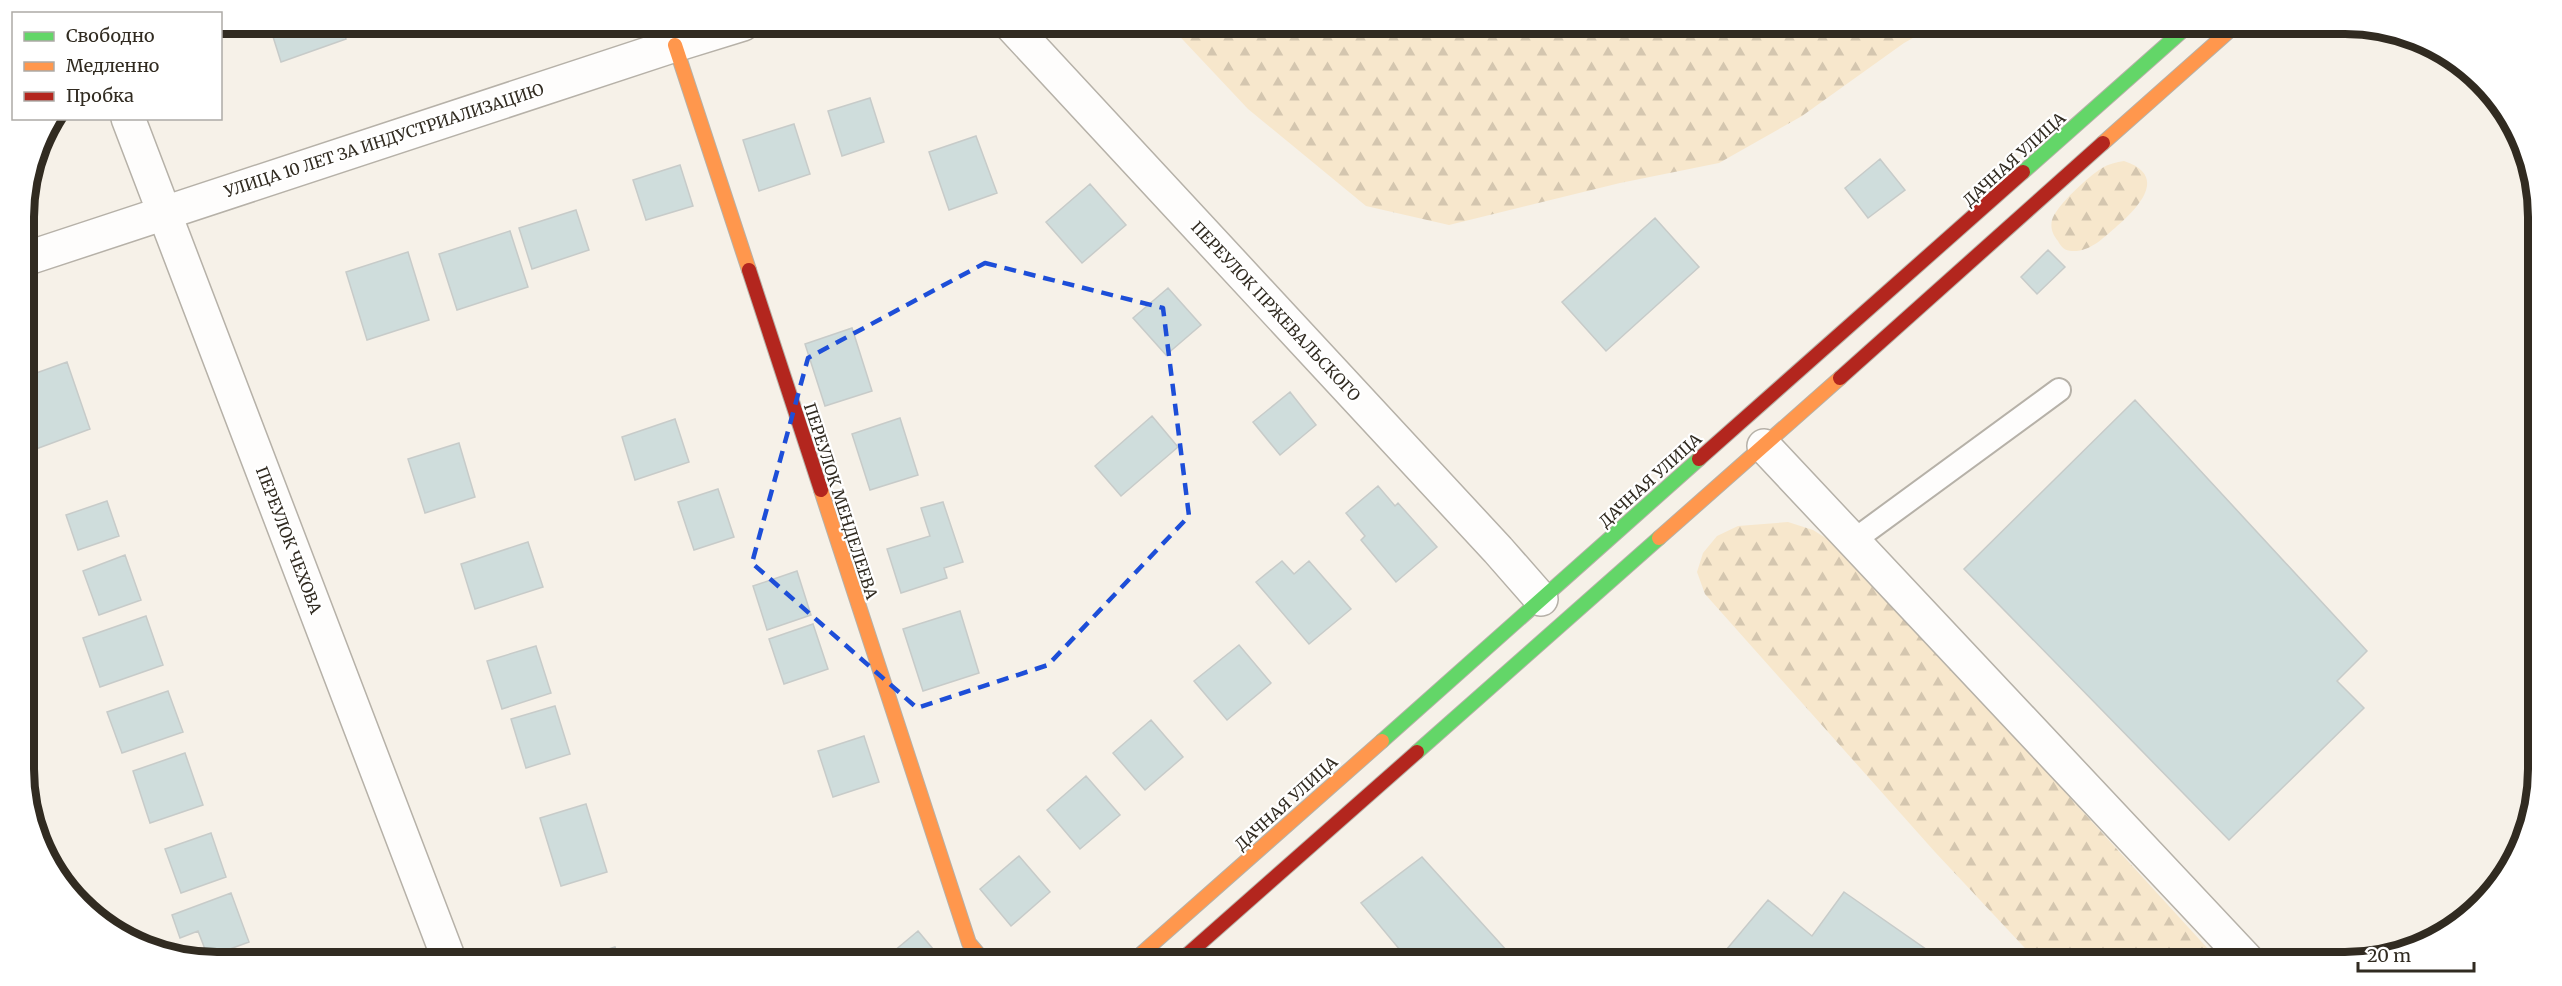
<svg xmlns="http://www.w3.org/2000/svg" width="2562" height="986" font-family="Merriweather,serif">
	<style>
		.forest { fill: url(#forest-firs) }
		.building { fill: #cfdddc; stroke: #c7cbc9; stroke-width: 1.5 }
		.lines { fill: none; stroke-linecap: round; stroke-linejoin: round }
		.lane-casing { stroke: #b6b1a8; stroke-width: 26 }
		.street-casing { stroke: #b6b1a8; stroke-width: 36 }
		.fast-casing { stroke: #b6b1a8; stroke-width: 16 }
		.slow-casing { stroke: #b6b1a8; stroke-width: 16 }
		.jam-casing { stroke: #b6b1a8; stroke-width: 16 }
		.lane { stroke: #fefdfc; stroke-width: 22 }
		.street { stroke: #fefdfc; stroke-width: 33 }
		.fast { stroke: #63d668; stroke-width: 14 }
		.slow { stroke: #ff974d; stroke-width: 14 }
		.jam { stroke: #b3261e; stroke-width: 14 }
		.marked { fill: none; stroke: #1d4ed8; stroke-width: 4.5; stroke-dasharray: 12 8; stroke-linejoin: round }
		.labels { text-anchor: middle; stroke-width: 4.5; stroke-linejoin: round; paint-order: stroke }
		.street-label { font-size: 16px; fill: #312b21; stroke: #fff }
		.rim { fill: none; stroke: #312b21; stroke-width: 8 }
	</style>
	<defs>
		<pattern id="forest-firs" width="22" height="20" patternUnits="userSpaceOnUse" patternTransform="scale(1.5)"><rect width="22" height="20" fill="#f7e7cc"/><path d="M5 1l3.5 6h-7zM16 11l3.5 6h-7z" fill="#d4c6af"/></pattern>
	</defs>
	<rect width="100%" height="100%" fill="#f6f1e8"/>
	<!-- forest -->
	<path class="forest" d="M1168 24H1938L1904 43 1802 116 1719 163 1620 183 1449 225 1366 206 1248 109Z
		M2124 161C2170 176 2137 209 2115 228 2103 238 2090 252 2072 251 2065 251 2061 247 2058 241 2053 235 2050 228 2052 220 2056 206 2089 176 2102 168 2109 164 2116 162 2124 161Z
		M1788 522 1813 530 1842 548 2220 962H2038L1935 852 1705 594 1697 572 1703 553 1717 536 1738 526Z"/>
	<!-- building -->
	<path class="building" d="M269 24H341L346 39 281 62Z
		M870 98 884 142 842 156 828 111Z
		M794 124 810 174 759 191 743 140Z
		M976 136 997 193 949 210 929 152Z
		M1880 159 1905 190 1868 218 1845 188Z
		M680 165 693 206 646 220 633 180Z
		M1090 184 1126 225 1082 263 1046 222Z
		M576 210 589 250 532 269 519 228Z
		M1655 218 1699 267 1606 351 1562 302Z
		M510 231 528 287 457 310 439 254Z
		M2048 250 2065 267 2037 294 2021 277Z
		M408 252 429 320 367 340 346 272Z
		M1168 288 1201 325 1166 355 1133 318Z
		M852 328 872 391 825 406 805 344Z
		M67 362 90 429 36 449 26 419 25 377Z
		M1290 392 1316 425 1280 455 1253 422Z
		M2135 400 2367 651 2337 681 2364 708 2229 840 1964 569Z
		M1152 416 1178 447 1121 496 1095 466Z
		M900 418 918 475 870 490 852 434Z
		M675 419 689 462 635 480 622 437Z
		M459 443 475 497 425 513 408 459Z
		M1378 486 1395 506 1398 503 1437 547 1396 582 1361 540 1365 536 1346 513Z
		M718 489 734 537 694 550 678 502Z
		M107 501 119 536 78 550 66 515Z
		M943 502 963 562 944 568 947 578 901 593 887 549 930 536 921 508Z
		M528 542 543 587 475 609 461 564Z
		M125 555 141 600 99 615 83 571Z
		M1282 561 1294 574 1309 561 1351 609 1309 644 1256 582Z
		M797 571 811 615 767 630 753 586Z
		M960 611 979 673 923 691 903 629Z
		M146 616 163 665 100 687 83 638Z
		M813 624 828 669 784 684 769 639Z
		M1239 645 1271 683 1227 720 1194 681Z
		M536 646 551 693 502 709 487 661Z
		M168 691 183 732 122 753 107 712Z
		M555 706 570 754 526 768 511 719Z
		M1151 720 1183 757 1145 790 1113 753Z
		M864 736 879 782 833 797 818 751Z
		M185 753 203 805 150 823 133 771Z
		M1086 776 1120 815 1080 849 1047 810Z
		M586 804 607 872 561 886 540 818Z
		M211 833 226 877 181 893 165 849Z
		M1019 856 1050 892 1011 926 980 889Z
		M1422 857 1517 962H1410L1361 903Z
		M1844 892 1930 952 1923 962H1716L1768 900 1812 936Z
		M231 893 249 942 208 957 198 931 180 938 172 915Z
		M918 931 944 962H881Z
		M615 947 620 962H572L571 961Z"/>
	<g class="lines">
		<!-- lane casing -->
		<g class="lane-casing">
			<path id="lane" d="M1853 541 2059 390"/>
		</g>
		<!-- street casing -->
		<g class="street-casing">
			<path id="street" d="M1010 24 1498 550 1541 599
				M128 118 450 962
				M25 259 675 45 743 24
				M1764 446 2249 962"/>
		</g>
		<!-- fast casing -->
		<g class="fast-casing">
			<path id="fast" d="M2023 172 2190 24
				M1382 741 1699 459
				M1417 752 1659 538"/>
		</g>
		<!-- slow casing -->
		<g class="slow-casing">
			<path id="slow" d="M675 45 749 270
				M2103 143 2237 24
				M821 490 969 943 985 962
				M1659 538 1840 378
				M1132 962 1382 741"/>
		</g>
		<!-- jam casing -->
		<g class="jam-casing">
			<path id="jam" d="M749 270 821 490
				M1840 378 2103 143
				M1699 459 2023 172
				M1179 962 1417 752"/>
		</g>
		<!-- lane -->
		<use href="#lane" class="lane"/>
		<!-- street -->
		<use href="#street" class="street"/>
		<!-- fast -->
		<use href="#fast" class="fast"/>
		<!-- slow -->
		<use href="#slow" class="slow"/>
		<!-- jam -->
		<use href="#jam" class="jam"/>
	</g>
	<!-- marked area -->
	<path class="marked" d="M985 263 1163 308 1189 516 1048 665 917 708 752 563 808 358Z"/>
	<g class="labels">
		<!-- street labels -->
		<g class="street-label">
			<text transform="translate(384 140) rotate(-18)" y="6">УЛИЦА 10 ЛЕТ ЗА ИНДУСТРИАЛИЗАЦИЮ</text>
			<text transform="translate(2014 159) rotate(-42)" y="6">ДАЧНАЯ УЛИЦА</text>
			<text transform="translate(1276 311) rotate(47)" y="6">ПЕРЕУЛОК ПРЖЕВАЛЬСКОГО</text>
			<text transform="translate(1650 480) rotate(-42)" y="6">ДАЧНАЯ УЛИЦА</text>
			<text transform="translate(841 501) rotate(72)" y="6">ПЕРЕУЛОК МЕНДЕЛЕЕВА</text>
			<text transform="translate(289 540) rotate(69)" y="6">ПЕРЕУЛОК ЧЕХОВА</text>
			<text transform="translate(1286 803) rotate(-42)" y="6">ДАЧНАЯ УЛИЦА</text>
		</g>
	</g>
	<!-- crop -->
	<path d="M0 0H2562V986H0ZM217 34H2345A183 183 0 0 1 2528 217V769A183 183 0 0 1 2345 952H217A183 183 0 0 1 34 769V217A183 183 0 0 1 217 34Z" fill="#fff" fill-rule="evenodd"/>
	<path class="rim" d="M217 34H2345A183 183 0 0 1 2528 217V769A183 183 0 0 1 2345 952H217A183 183 0 0 1 34 769V217A183 183 0 0 1 217 34Z"/>
	<!-- legend -->
	<rect x="12" y="12" width="210" height="108" fill="#ffffff" stroke="#adaaa6" stroke-width="1.5"/>
	<rect x="24" y="32" width="30" height="9" fill="#63d668" stroke="#adaaa6" stroke-width="1.5"/>
	<text x="66" y="42" font-size="18" fill="#312b21">Свободно</text>
	<rect x="24" y="62" width="30" height="9" fill="#ff974d" stroke="#adaaa6" stroke-width="1.5"/>
	<text x="66" y="72" font-size="18" fill="#312b21">Медленно</text>
	<rect x="24" y="92" width="30" height="9" fill="#b3261e" stroke="#adaaa6" stroke-width="1.5"/>
	<text x="66" y="102" font-size="18" fill="#312b21">Пробка</text>
	<!-- scale -->
	<path d="M2358 962v9h116v-9" fill="none" stroke="#312b21" stroke-width="3"/>
	<text x="2367" y="962" font-size="18" fill="#312b21" stroke="#ffffff" stroke-width="4.5" paint-order="stroke">20 m</text>
</svg>
